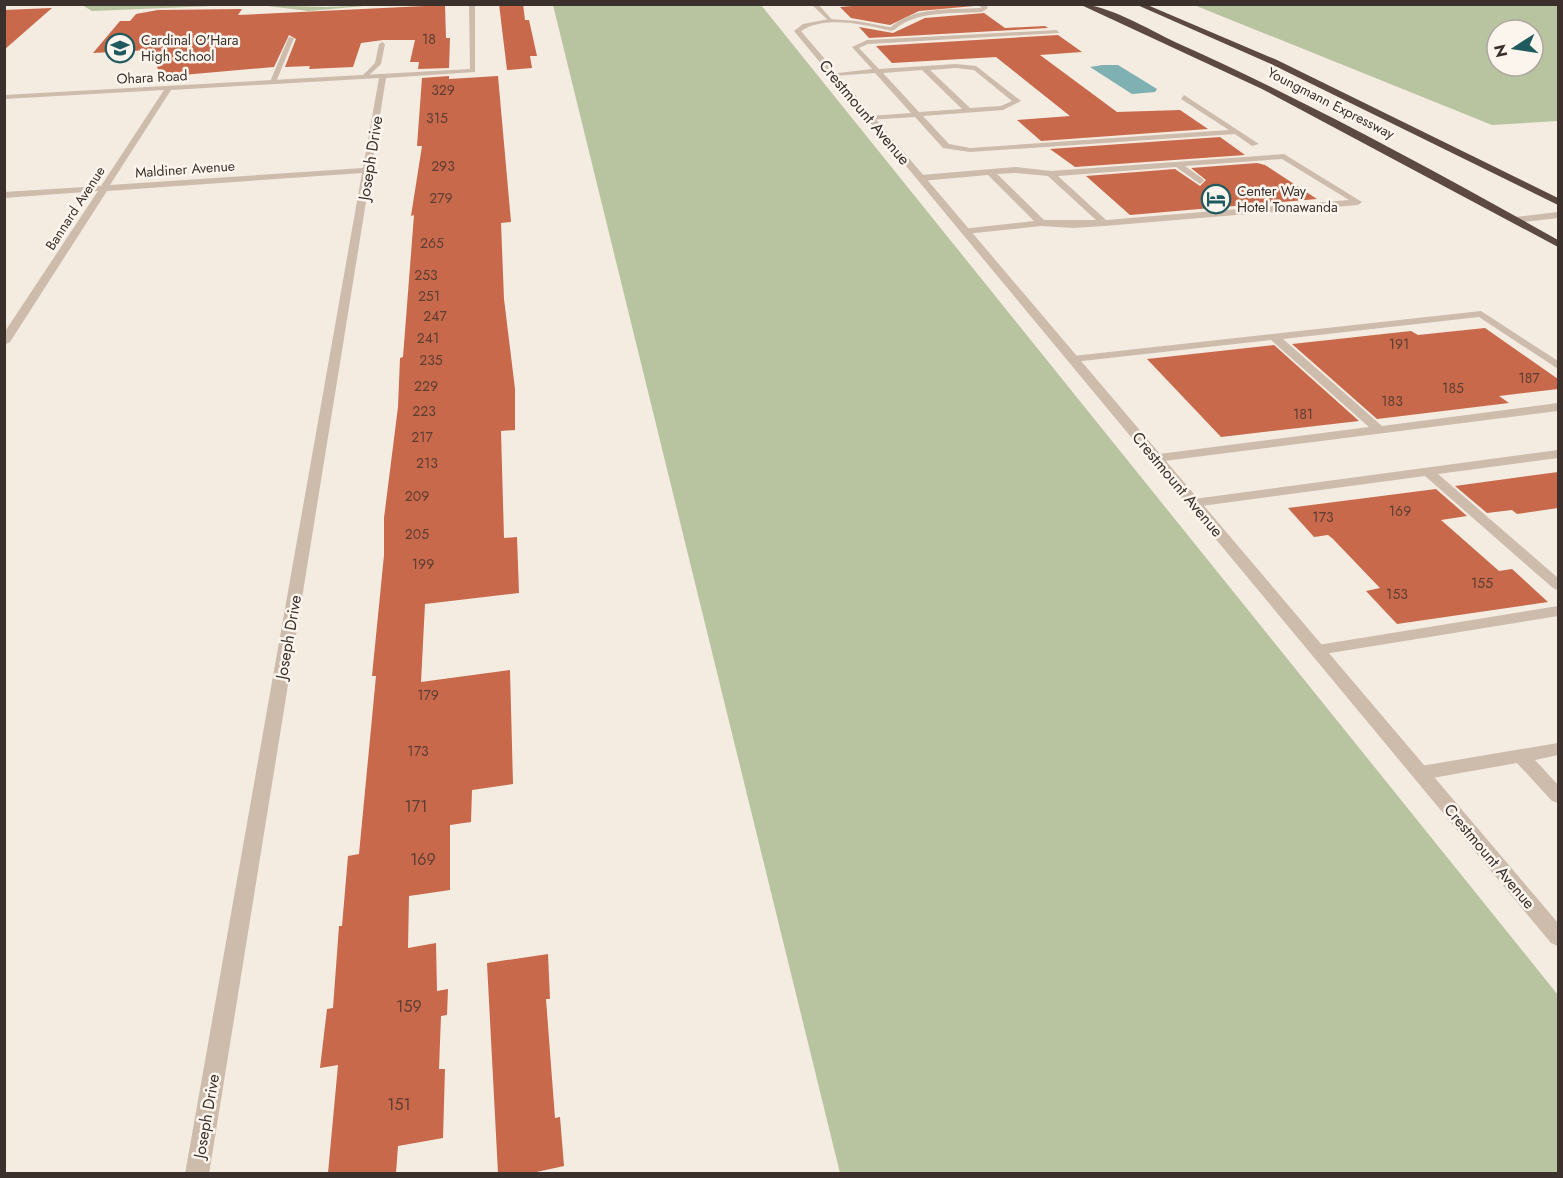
<svg xmlns="http://www.w3.org/2000/svg" width="1563" height="1178" font-family="Jost,sans-serif">
	<style>
		.green { fill: #b8c4a0; fill-rule: evenodd }
		.water { fill: #7fb0b2 }
		.building { fill: #c8694b }
		.lines { fill: none; stroke-linecap: round; stroke-linejoin: round }
		.lane { fill: #cdbbac; fill-rule: evenodd }
		.street { fill: #cdbbac; fill-rule: evenodd }
		.highway { fill: #5c4a42; fill-rule: evenodd }
		.labels { text-anchor: middle; stroke-width: 5; stroke-linejoin: round; paint-order: stroke }
		.number-label { font-size: 14px; fill: #5e3e33 }
		.far-poi-label { font-size: 14px; fill: #3b302b; stroke: #fbf5ee; text-anchor: start }
		.far-street-label { font-size: 14px; fill: #3b302b; stroke: #fbf5ee }
		.street-label { font-size: 16px; fill: #3b302b; stroke: #fbf5ee }
		.near-number-label { font-size: 16px; fill: #5e3e33 }
	</style>
	<rect width="100%" height="100%" fill="#f4ebe1"/>
	<!-- green -->
	<path class="green" d="M82 5V4L236 5 92 11Z
		M259 5 327 7 375 5 309 11Z
		M553 5H761L1558 995V1173H840Z
		M1194 5H1558V121L1492 125ZM1497 30H1533V66H1497Z"/>
	<!-- water -->
	<path class="water" d="M1102 65H1118L1157 89 1155 92 1132 94 1090 67Z"/>
	<!-- building -->
	<path class="building" d="M499 4H523L525 20H529L537 56H530L532 68 507 70Z
		M877 4H972L974 6 919 11 890 25 851 18 840 7Z
		M445 5 446 38H450L449 68 418 69 419 62H410L415 40H383L361 43 353 67 309 69 310 66 285 67 296 39 289 35 274 67 171 76 170 73 160 74 150 50 93 53 120 21H130L136 14 158 10 242 9 238 15Z
		M52 8 4 50V10Z
		M984 13 1005 28 1045 26 1048 28 869 38 859 27 893 33 925 18Z
		M1058 35 1082 52 1040 55 1117 112 1180 110 1208 129 1041 141 1017 120 1070 116 996 57 892 63 876 46Z
		M449 76V79L498 76 511 222 501 223 504 299 515 389V430L501 431 504 538 517 537 519 593 425 604 421 682 510 670 513 784 472 790 471 822 450 825V890L409 896 408 948 436 943 437 991 448 989 447 1015 441 1016 439 1069H445L443 1138 398 1146 396 1173H328L338 1065 320 1068 327 1009 333 1008 339 926H342L348 856 359 854 376 676H372L384 555V518L398 407 400 358 403 357 414 215 411 216 422 146H417L422 78Z
		M1220 137 1245 155 1075 167 1050 149Z
		M1257 163 1265 165 1317 199 1130 215 1086 176 1175 169 1200 186 1206 180 1191 168Z
		M1485 328 1558 379V389L1499 396 1509 403 1377 419 1292 344 1411 331 1418 335Z
		M1274 345 1359 421 1221 437 1147 359Z
		M1558 472V508L1517 514 1512 510 1487 513 1455 486Z
		M1436 489 1467 516 1441 520 1499 571 1512 569 1548 602 1397 624 1366 591 1380 588 1333 539 1328 535 1314 537 1288 508Z
		M548 954 550 999H546L555 1118 560 1117 564 1166 532 1173H498L487 963Z"/>
	<g class="lines">
		<!-- lane -->
		<path class="lane" d="M811 4H818L834 22H830Z
			M979 4H985L988 8 982 12C953 14 917 10 894 30L889 29C911 6 951 10 981 8Z
			M1057 30 1059 33 868 44 859 48 879 69 956 64 976 66 1021 101 1003 110 923 116 949 144 970 148 1229 130 1181 99 1184 95 1259 144 1252 146 1235 134 970 152 943 148 915 117 867 120 870 116 911 113 875 73 833 76 830 74 872 69 852 47 867 40ZM956 68 974 70 1012 101 1001 106 970 108 930 70ZM922 70 962 109 919 112 883 73Z
			M289 37 294 38 276 82 269 84Z
			M382 42 385 44 381 64 366 78H362V76L375 63 379 44Z
			M1284 154 1362 202 1358 205 1104 226 1073 228 1041 226 965 234 960 231 962 229 1034 221 988 175 921 181 917 178 921 175 1015 167 1051 171ZM1282 159 1349 200 1106 220 1058 176 1176 167 1200 184 1204 181 1203 179 1185 166ZM1015 173 1048 176 1096 220H1044L997 174Z
			M1558 212V218L1515 223 1510 220 1515 217Z
			M1481 311 1558 361V369L1479 317 1283 339 1382 426 1558 403V411L1156 462 1150 458 1151 455 1369 427 1271 340 1073 362 1067 359 1073 356Z
			M1558 450V458L1438 474 1558 578V590L1553 588 1425 476 1194 507 1187 503 1194 499Z
			M1558 606V616L1318 655 1310 650 1318 645Z
			M1558 743V755L1535 760 1558 785V803L1552 801 1517 763 1421 780 1415 778 1412 773 1415 768 1421 766Z"/>
		<!-- street -->
		<path class="street" d="M469 4H475V72L386 78 209 1174H185L362 173 107 191 10 342 4 345V333L98 191 4 198V192L101 186 164 90 4 99V95L470 69ZM379 78 363 168 110 185 171 90Z
			M829 19 857 21 894 28 892 31C864 25 826 15 801 31L1558 923V946L1551 943 794 31 803 24Z"/>
		<!-- highway -->
		<path class="highway" d="M1079 4C1106 4 1150 30 1175 42 1307 101 1433 170 1558 240V247L1262 89Z
			M1135 4H1145L1277 60 1558 198V205L1271 64Z"/>
	</g>
	<!-- icons -->
	<defs>
		<g id="school-ring" transform="scale(1.5)"><circle r="9.5" fill="#fbf5ee" stroke="#1f5a5e" stroke-width="1.5"/><path d="M0-5L7-2L0 1L-7-2ZM-4 1L0 2.5L4 1V4Q0 6-4 4Z" fill="#1f5a5e"/></g>
		<g id="hotel-ring" transform="scale(1.5)"><circle r="9.5" fill="#fbf5ee" stroke="#1f5a5e" stroke-width="1.5"/><path d="M-6-4.5h1.5V1H6V5H4.5V3h-9V5H-6ZM-4 0a1.8 1.8 0 1 1 3.6 0ZM.5 0V-2.5h3Q6-2.5 6 0Z" fill="#1f5a5e"/></g>
	</defs>
	<g fill-rule="evenodd">
		<use href="#school-ring" x="120" y="48"/>
		<use href="#hotel-ring" x="1216" y="199"/>
	</g>
	<g class="labels">
		<!-- number labels -->
		<g class="number-label">
			<text x="429" y="44">18</text>
			<text x="443" y="95">329</text>
			<text x="437" y="123">315</text>
			<text x="443" y="171">293</text>
			<text x="441" y="203">279</text>
			<text x="432" y="248">265</text>
			<text x="426" y="280">253</text>
			<text x="429" y="301">251</text>
			<text x="435" y="321">247</text>
			<text x="428" y="343">241</text>
			<text x="1399" y="349">191</text>
			<text x="431" y="365">235</text>
			<text x="1529" y="383">187</text>
			<text x="426" y="391">229</text>
			<text x="1453" y="393">185</text>
			<text x="1392" y="406">183</text>
			<text x="424" y="416">223</text>
			<text x="1303" y="419">181</text>
			<text x="422" y="442">217</text>
			<text x="427" y="468">213</text>
			<text x="417" y="501">209</text>
			<text x="1400" y="516">169</text>
			<text x="1323" y="522">173</text>
			<text x="417" y="539">205</text>
			<text x="423" y="569">199</text>
			<text x="1482" y="588">155</text>
			<text x="1397" y="599">153</text>
			<text x="428" y="700">179</text>
			<text x="418" y="756">173</text>
		</g>
		<!-- far-poi labels -->
		<g class="far-poi-label">
			<text x="141" y="45">Cardinal O'Hara<tspan x="141" dy="16">High School</tspan></text>
			<text x="1237" y="196">Center Way<tspan x="1237" dy="16">Hotel Tonawanda</tspan></text>
		</g>
		<!-- far-street labels -->
		<g class="far-street-label">
			<text transform="translate(152 77) rotate(-3)" y="5">Ohara Road</text>
			<text transform="translate(1331 103) rotate(27)" y="5">Youngmann Expressway</text>
			<text transform="translate(185 169) rotate(-4)" y="5">Maldiner Avenue</text>
			<text transform="translate(75 208) rotate(-57)" y="5">Bannard Avenue</text>
		</g>
		<!-- street labels -->
		<g class="street-label">
			<text transform="translate(865 112) rotate(50)" y="6">Crestmount Avenue</text>
			<text transform="translate(370 158) rotate(-81)" y="6">Joseph Drive</text>
			<text transform="translate(1178 484) rotate(50)" y="6">Crestmount Avenue</text>
			<text transform="translate(288 637) rotate(-80)" y="6">Joseph Drive</text>
			<text transform="translate(1490 856) rotate(50)" y="6">Crestmount Avenue</text>
			<text transform="translate(206 1116) rotate(-80)" y="6">Joseph Drive</text>
		</g>
		<!-- near-number labels -->
		<g class="near-number-label">
			<text x="416" y="812">171</text>
			<text x="423" y="865">169</text>
			<text x="409" y="1012">159</text>
			<text x="399" y="1110">151</text>
		</g>
	</g>
	<!-- border -->
	<rect width="1563" height="1178" fill="none" stroke="#3b302b" stroke-width="12"/>
	<!-- north arrow -->
	<g transform="translate(1515 48) rotate(258)"><circle r="28" fill="#fbf5ee" stroke="#aea6a0" stroke-width="1.5"/>
	<path d="M0-4.5L10 22L0 15L-10 22Z" fill="#1f5a5e"/>
	<text y="-9" font-size="16" font-weight="bold" text-anchor="middle" fill="#3b302b">N</text>
	</g>
</svg>
